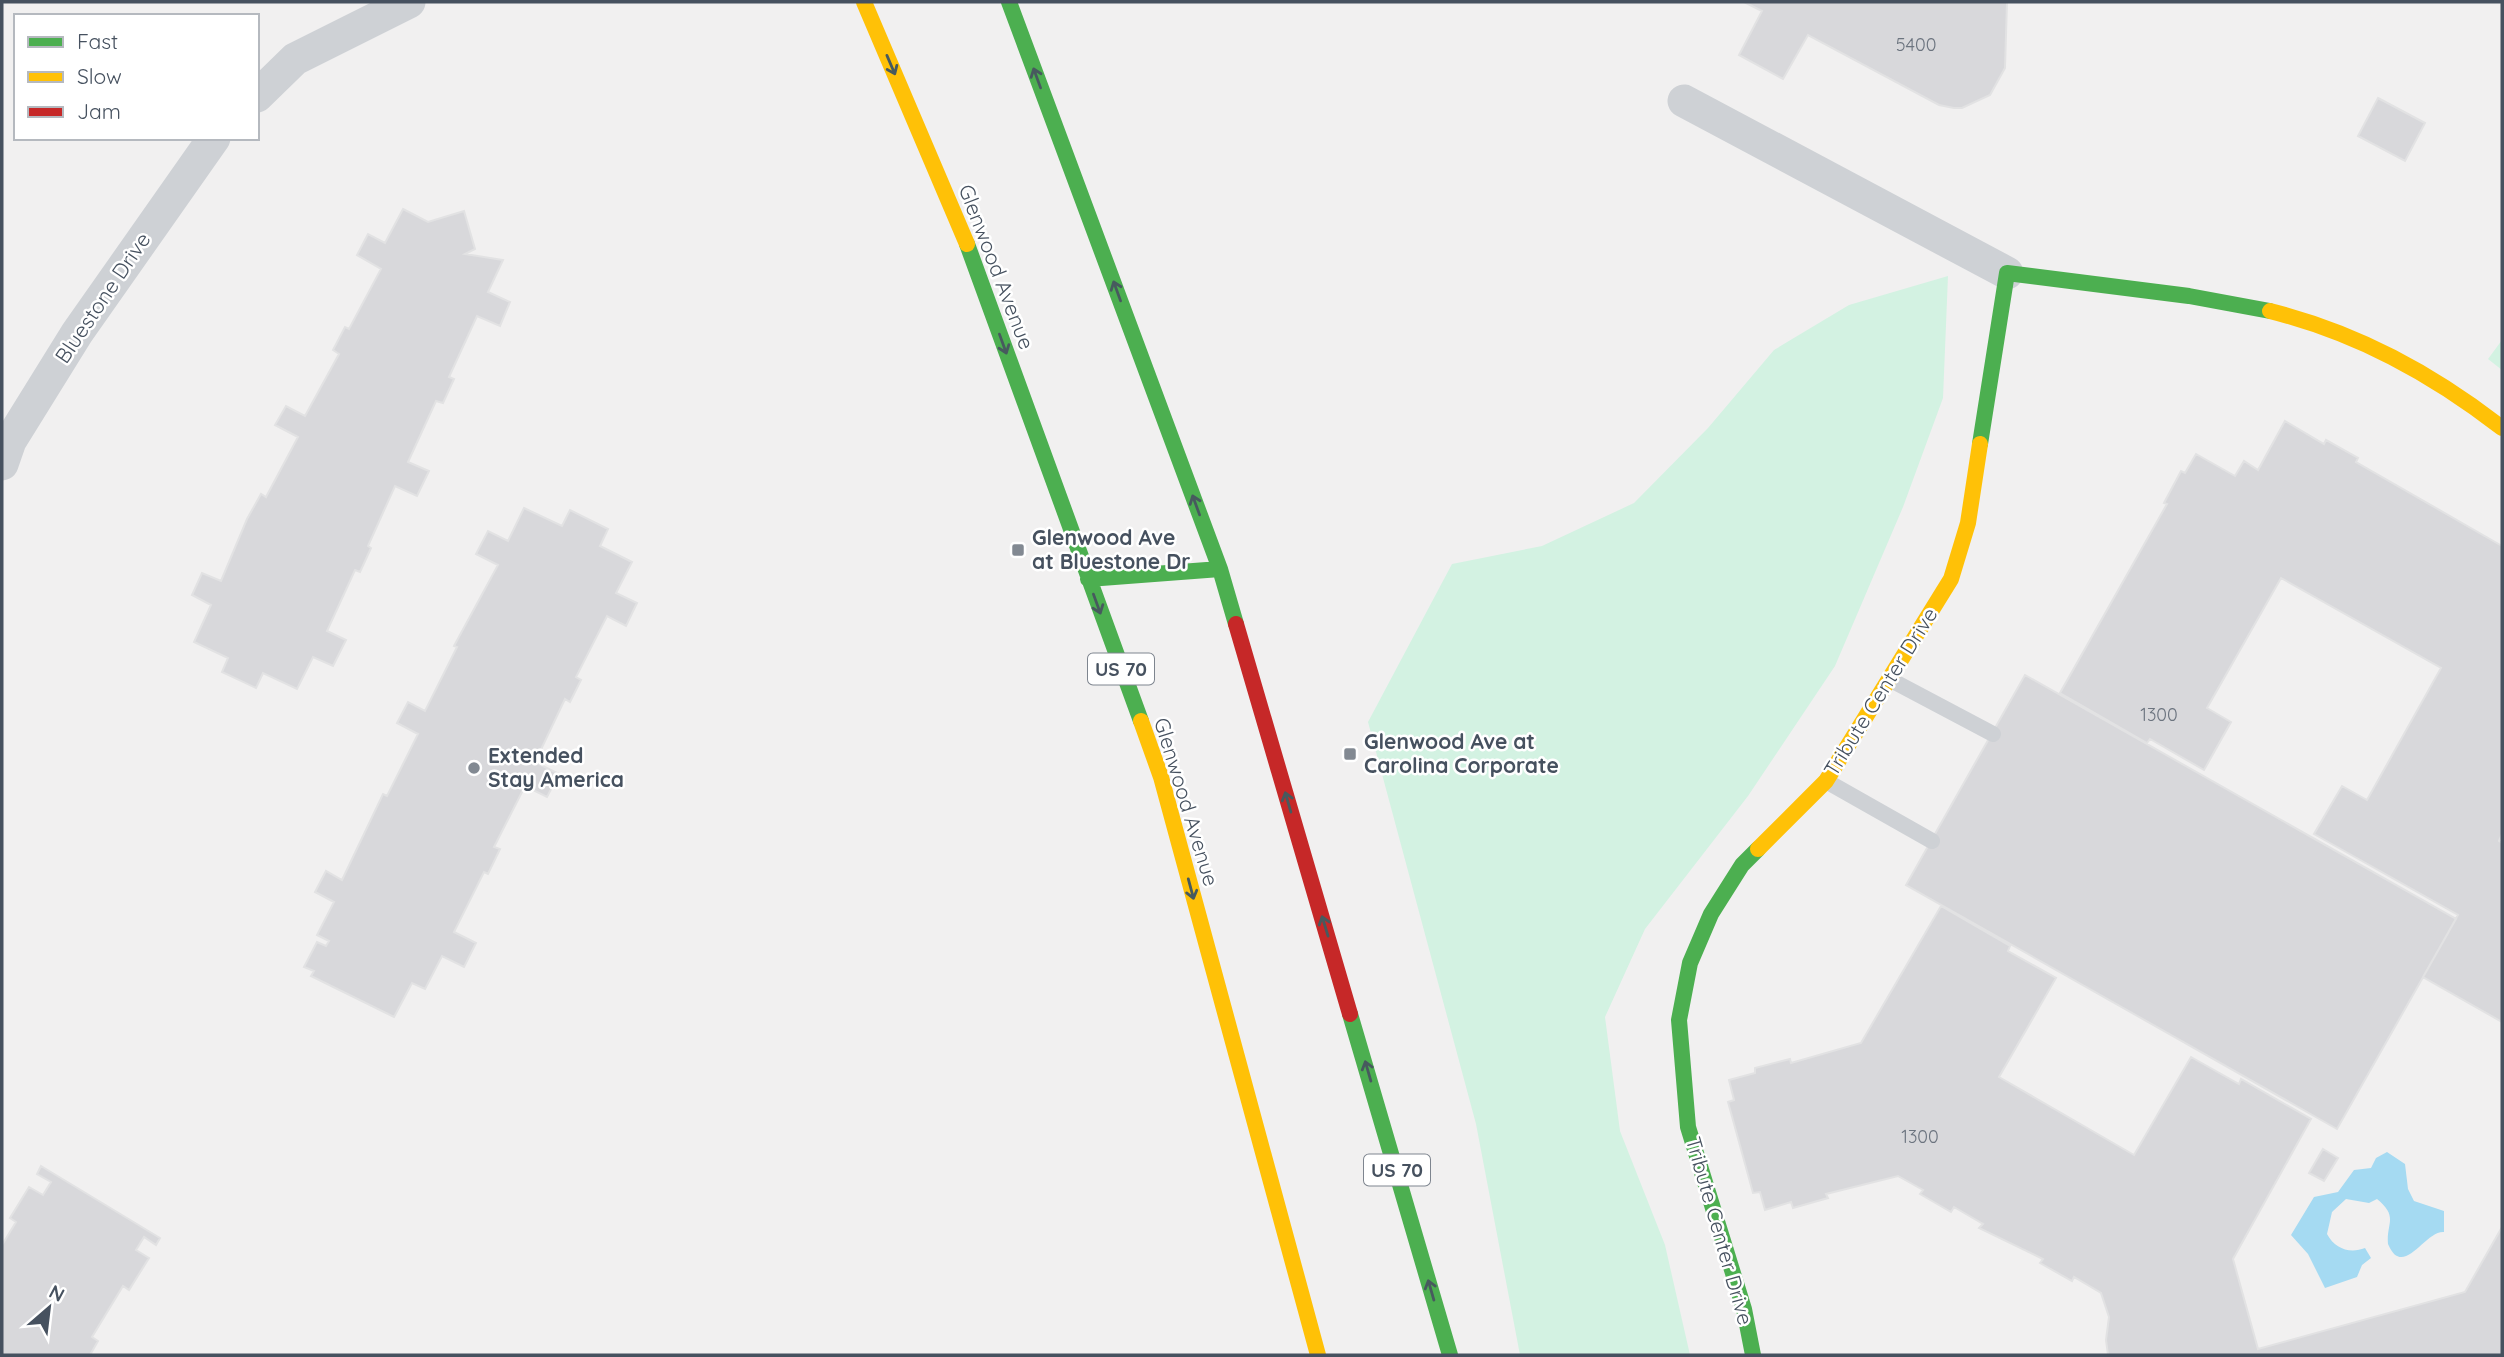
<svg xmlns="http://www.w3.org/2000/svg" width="2504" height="1357" font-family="Quicksand,sans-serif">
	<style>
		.green { fill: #d3f2e2 }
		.water { fill: #a5daf2 }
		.building { fill: #d8d8db; stroke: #e2e2e3; stroke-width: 2 }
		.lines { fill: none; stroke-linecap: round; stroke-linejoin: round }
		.lane { stroke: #ced1d5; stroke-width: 16 }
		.street { stroke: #ced1d5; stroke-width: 33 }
		.fast { stroke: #4caf50; stroke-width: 16 }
		.slow { stroke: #ffc107; stroke-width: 16 }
		.jam { stroke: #c62828; stroke-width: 16 }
		.oneway { stroke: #475a5e }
		.poi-dot { fill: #828992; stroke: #fff; stroke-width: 2.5 }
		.labels { text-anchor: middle; stroke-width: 5; stroke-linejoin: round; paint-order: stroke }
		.number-label { font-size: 18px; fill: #6c747f }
		.shield { fill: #fff; stroke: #7e858f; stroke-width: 2 }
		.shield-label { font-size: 19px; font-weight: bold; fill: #46515f }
		.street-label { font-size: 21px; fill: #46515f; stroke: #fff }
		.poi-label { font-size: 21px; font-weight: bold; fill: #46515f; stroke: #fff; text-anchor: start }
	</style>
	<rect width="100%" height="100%" fill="#f1f0f0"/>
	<!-- green -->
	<path class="green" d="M1948 276 1943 398 1903 507 1835 666 1748 796 1645 929 1605 1017 1620 1131 1665 1245 1690 1355H1520L1476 1124 1368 722 1452 564 1542 546 1634 503 1708 428 1774 350 1849 305Z
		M2502 340V370L2488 359Z"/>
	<!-- water -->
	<path class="water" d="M2387 1152 2405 1164 2408 1189 2414 1201 2444 1211V1232C2425 1230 2403 1280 2388 1244 2386 1223 2399 1217 2377 1199L2369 1203 2346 1199 2332 1212 2327 1234C2335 1249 2350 1254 2365 1248L2371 1258 2362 1265 2357 1277 2325 1288 2308 1254 2291 1235 2314 1197 2338 1192 2354 1170 2371 1168 2376 1158Z"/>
	<!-- building -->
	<path class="building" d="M1744 2H2007L2005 68 1990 95 1962 108H1954L1939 105 1808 35 1783 79 1739 55 1762 11Z
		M2378 98 2425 123 2405 161 2358 136Z
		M403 209 428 222 464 211 475 249 465 254 503 260 488 292 510 302 500 326 477 316 449 377 454 379 443 403 436 401 408 462 429 471 417 496 395 486 368 546 371 548 360 572 355 570 327 631 346 640 333 666 313 657 297 689 263 673 256 688 222 672 228 658 194 642 211 605 192 595 202 573 221 581 247 519 261 494 266 497 298 437 275 425 286 406 305 416 339 354 333 350 345 327 349 329 381 269 357 255 368 234 385 243Z
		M2285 421 2324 444 2326 440 2358 458 2356 462 2502 546V834L2499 841 2502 843V1022L2423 977 2458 915 2314 834 2342 786 2367 800 2441 668 2281 578 2207 708 2231 722 2204 770 2150 739 2147 743 2060 693 2167 504 2164 503 2181 471 2185 473 2196 454 2235 476 2244 461 2258 470Z
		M524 508 562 526 570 510 608 529 600 546 632 562 616 593 637 603 626 626 607 616 576 677 581 680 570 702 565 699 535 762 559 774 547 797 525 786 494 847 500 849 488 874 484 872 454 932 476 943 464 967 442 956 425 989 412 983 394 1017 311 976 314 971 304 967 317 942 326 946 329 941 317 935 334 902 315 892 326 871 342 880 383 794 387 796 418 734 397 723 408 702 425 711 457 647 454 646 498 565 476 554 488 531 508 541Z
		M2025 675 2456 919 2337 1129 1906 885Z
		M1941 906 2010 946 2008 951 2056 978 1999 1077 2134 1155 2191 1057 2239 1084 2241 1079 2311 1119 2233 1259 2258 1349 2465 1292 2502 1227V1355H2108L2106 1340 2109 1317 2101 1293 2074 1277 2072 1281 2040 1263 2043 1259 1979 1228 1983 1224 1954 1207 1951 1212 1920 1194 1923 1190 1898 1176 1826 1194 1828 1198 1793 1208 1791 1202 1765 1210 1760 1192 1753 1193 1728 1102 1734 1100 1729 1080 1755 1073V1068L1790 1059 1791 1063 1861 1043Z
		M2323 1149 2338 1158 2324 1181 2309 1173Z
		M41 1166 160 1238 156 1245 144 1237 136 1250 149 1258 129 1290 123 1286 92 1337 98 1341 90 1355H2V1245L16 1222 10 1218 29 1187 43 1195 51 1182 37 1174Z"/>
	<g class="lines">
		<!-- lane -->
		<path class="lane" d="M1891 680 1993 734
			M1826 781 1932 841"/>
		<!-- street -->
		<path class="street" d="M257 96 295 59 409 2
			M1684 101 2007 273
			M2 464 10 441 77 333 214 138"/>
		<!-- fast -->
		<path class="fast" d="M1009 2 1220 569 1236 624
			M967 244 1141 721
			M1980 444 2007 273 2189 296 2270 311
			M1088 579 1220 569
			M1350 1014 1450 1355
			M1753 1355 1744 1309 1688 1127 1679 1020 1690 963 1711 914 1742 865 1758 849"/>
		<!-- slow -->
		<path class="slow" d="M864 2 967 244
			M2270 311C2357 333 2431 373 2502 428
			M1141 721 1161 777 1318 1355
			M1758 849 1826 781 1951 579 1968 523 1980 444"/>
		<!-- jam -->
		<path class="jam" d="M1236 624 1350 1014"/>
	</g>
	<!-- one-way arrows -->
	<defs><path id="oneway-shaft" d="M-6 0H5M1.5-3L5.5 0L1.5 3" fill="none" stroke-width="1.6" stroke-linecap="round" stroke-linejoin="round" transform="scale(1.75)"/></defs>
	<g class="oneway">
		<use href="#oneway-shaft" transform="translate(891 65) rotate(67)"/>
		<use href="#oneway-shaft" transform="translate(1037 78) rotate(-110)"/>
		<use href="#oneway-shaft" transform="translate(1117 291) rotate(-110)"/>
		<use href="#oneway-shaft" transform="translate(1003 344) rotate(70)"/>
		<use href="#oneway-shaft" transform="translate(1196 505) rotate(-110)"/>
		<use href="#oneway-shaft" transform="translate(1097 604) rotate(70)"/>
		<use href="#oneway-shaft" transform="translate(1288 802) rotate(-106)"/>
		<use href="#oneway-shaft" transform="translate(1191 889) rotate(75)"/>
		<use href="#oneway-shaft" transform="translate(1325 926) rotate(-107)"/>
		<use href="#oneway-shaft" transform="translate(1368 1071) rotate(-106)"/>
		<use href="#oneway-shaft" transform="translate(1431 1290) rotate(-106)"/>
	</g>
	<!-- markers -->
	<g class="poi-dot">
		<rect x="1011" y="543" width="14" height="14" rx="3.5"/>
		<rect x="1343" y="747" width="14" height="14" rx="3.5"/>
		<circle cx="474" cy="768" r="7"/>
	</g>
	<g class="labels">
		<!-- number labels -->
		<g class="number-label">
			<text x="1916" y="51">5400</text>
			<text x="2159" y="721">1300</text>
			<text x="1920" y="1143">1300</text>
		</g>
		<!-- shield labels -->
		<g class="shield">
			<rect x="1088" y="653.5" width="66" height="31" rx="5"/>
			<rect x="1364" y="1154.5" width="66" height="31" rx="5"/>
		</g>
		<g class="shield-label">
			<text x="1121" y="676">US 70</text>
			<text x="1397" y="1177">US 70</text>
		</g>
		<!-- street labels -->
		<g class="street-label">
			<text transform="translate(996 267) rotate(69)" y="7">Glenwood Avenue</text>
			<text transform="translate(103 298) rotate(-56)" y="7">Bluestone Drive</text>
			<text transform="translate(1881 692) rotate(-58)" y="7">Tribute Center Drive</text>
			<text transform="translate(1186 802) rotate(73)" y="7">Glenwood Avenue</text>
			<text transform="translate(1719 1231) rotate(74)" y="7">Tribute Center Drive</text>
		</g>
		<!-- poi labels -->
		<g class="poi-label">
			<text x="1032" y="545">Glenwood Ave<tspan x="1032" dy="24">at Bluestone Dr</tspan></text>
			<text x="1364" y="749">Glenwood Ave at<tspan x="1364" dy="24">Carolina Corporate</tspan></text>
			<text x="488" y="763">Extended<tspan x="488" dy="24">Stay America</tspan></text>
		</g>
	</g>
	<!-- border -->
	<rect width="2504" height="1357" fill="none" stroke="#46515f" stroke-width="7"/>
	<!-- legend -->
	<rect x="14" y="14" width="245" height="126" fill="#ffffff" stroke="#b5b9bf" stroke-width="2"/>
	<rect x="28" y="37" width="35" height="10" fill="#4caf50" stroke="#b5b9bf" stroke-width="2"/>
	<text x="77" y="49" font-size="21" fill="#46515f">Fast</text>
	<rect x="28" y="72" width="35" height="10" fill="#ffc107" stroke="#b5b9bf" stroke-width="2"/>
	<text x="77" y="84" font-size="21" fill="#46515f">Slow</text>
	<rect x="28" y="107" width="35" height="10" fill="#c62828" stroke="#b5b9bf" stroke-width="2"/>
	<text x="77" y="119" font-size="21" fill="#46515f">Jam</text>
	<!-- north arrow -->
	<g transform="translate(49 1308) rotate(28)" stroke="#ffffff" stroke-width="5" paint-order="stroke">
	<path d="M0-5L12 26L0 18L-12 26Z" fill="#46515f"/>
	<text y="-10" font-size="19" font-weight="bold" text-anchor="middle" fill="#46515f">N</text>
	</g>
</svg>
